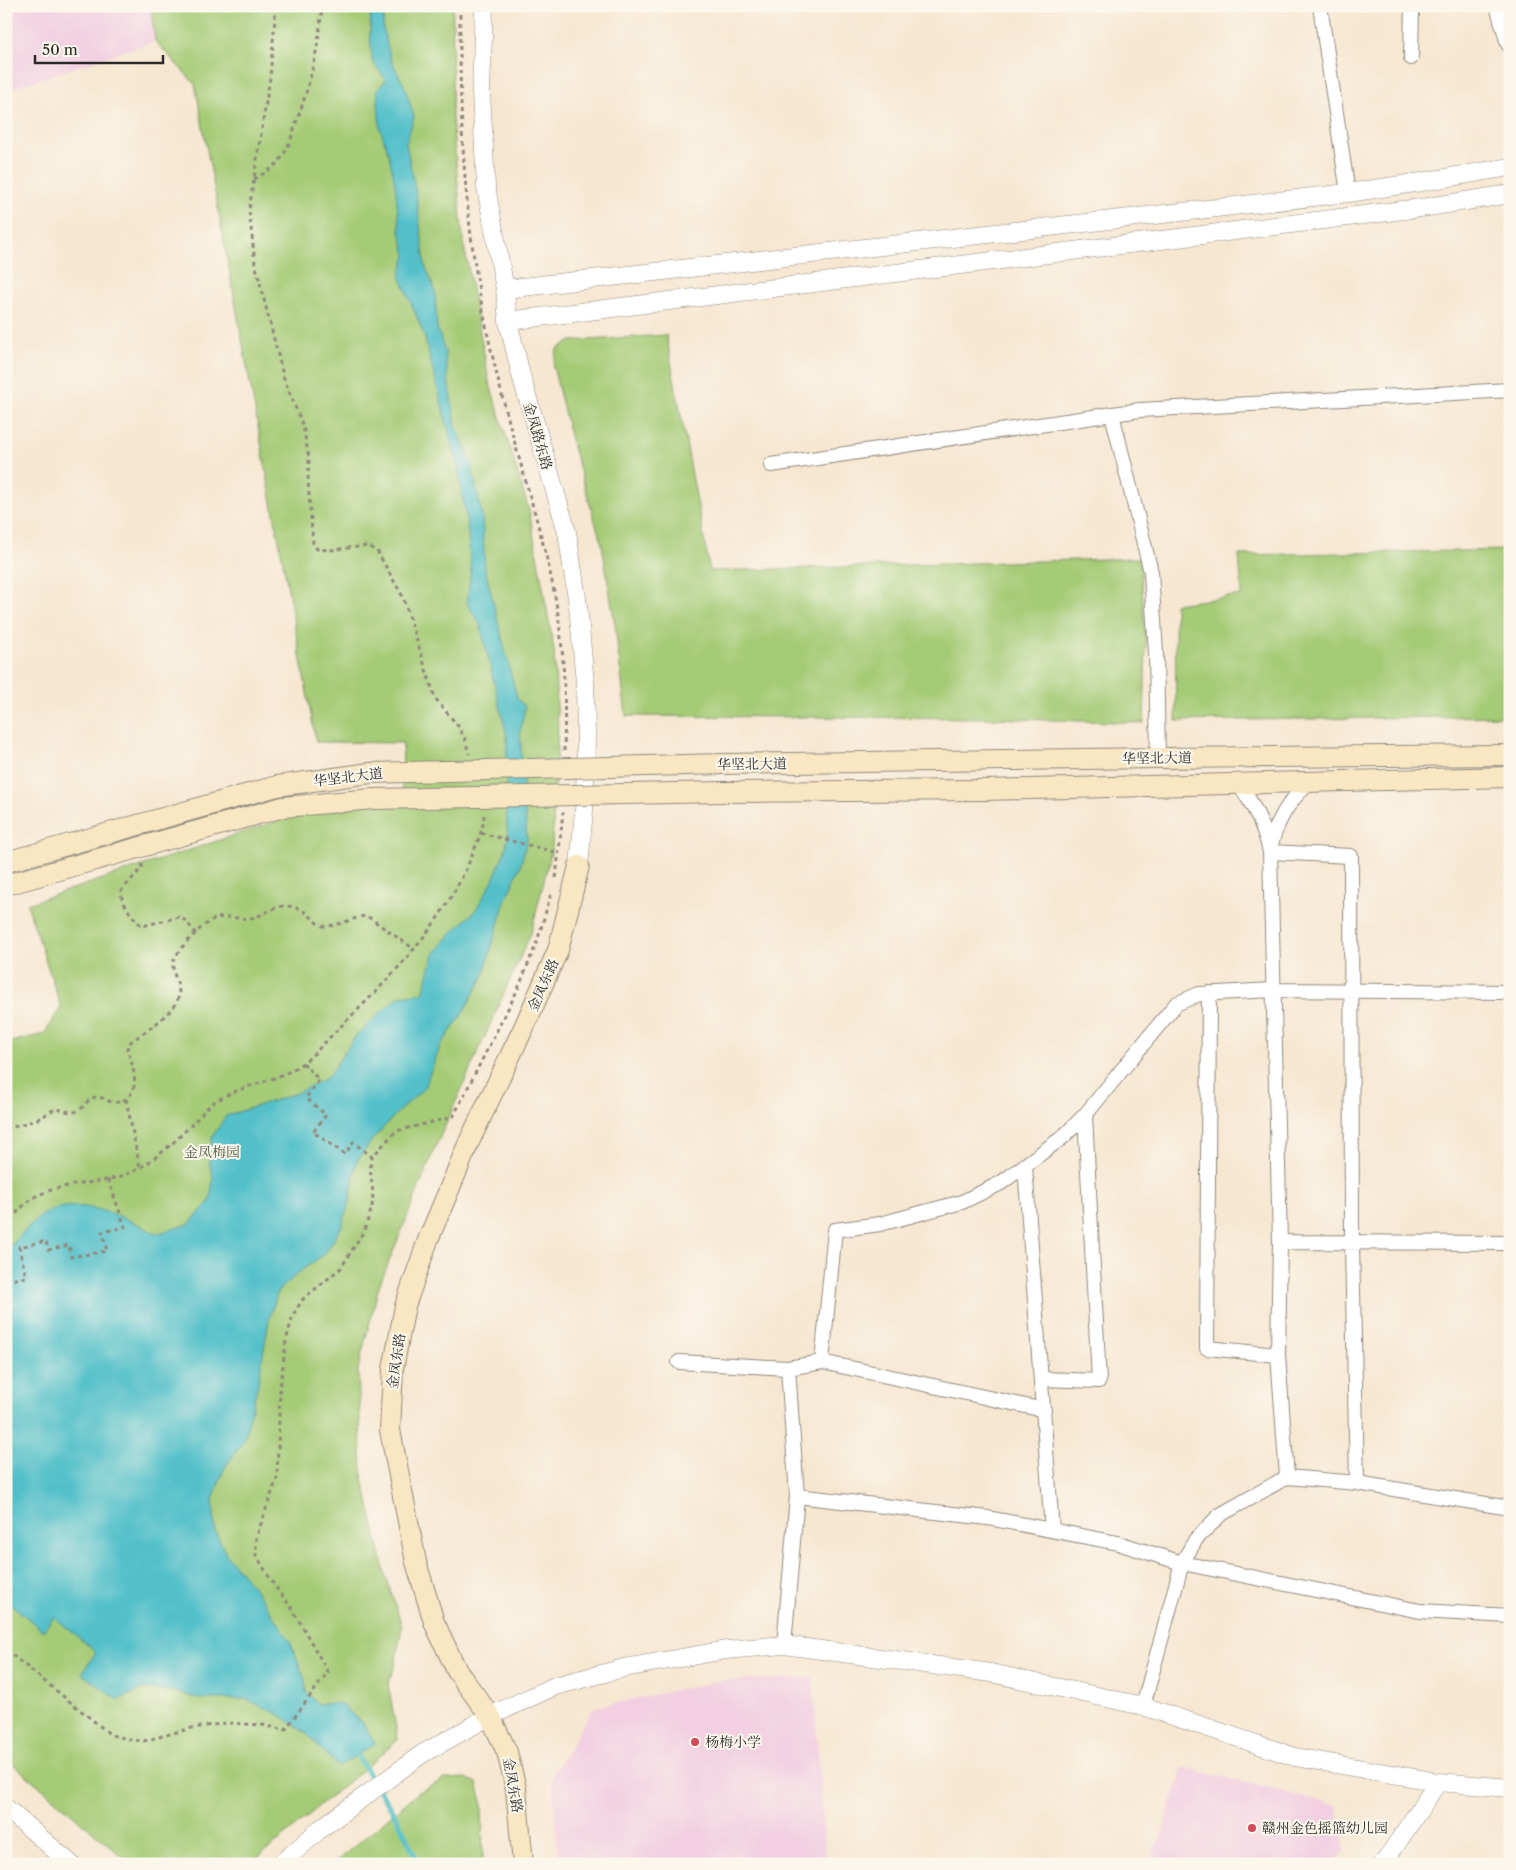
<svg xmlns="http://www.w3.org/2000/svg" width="1516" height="1870" font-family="'Libre Caslon Text','Noto Serif SC',serif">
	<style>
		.built { fill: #f2cfe1 }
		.green { fill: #a4cb76; stroke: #687b50 }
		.water { fill: #52c0c9; stroke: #3e767a }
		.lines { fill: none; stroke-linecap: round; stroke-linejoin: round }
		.stream { stroke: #52c0c9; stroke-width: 5 }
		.minor-casing { stroke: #90897e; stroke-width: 16 }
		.tertiary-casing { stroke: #90897e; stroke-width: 19 }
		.secondary-casing { stroke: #90897e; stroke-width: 22 }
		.path { stroke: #90897e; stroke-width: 3; stroke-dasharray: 4 4; stroke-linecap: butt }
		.minor { stroke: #fff; stroke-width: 14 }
		.tertiary { stroke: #fff; stroke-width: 18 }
		.secondary { stroke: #f9e7c3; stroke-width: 20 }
		.secondary-bridge-casing { stroke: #90897e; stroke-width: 22; stroke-linecap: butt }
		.secondary-bridge { stroke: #f9e7c3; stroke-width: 20 }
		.poi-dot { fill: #d1495b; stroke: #fbf7ec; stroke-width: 2 }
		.labels { text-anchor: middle; stroke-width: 4; stroke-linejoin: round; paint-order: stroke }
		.street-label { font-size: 14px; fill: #2b2b2b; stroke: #fbf7ec }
		.park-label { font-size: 14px; fill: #4f5b42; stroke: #fbf7ec }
		.poi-label { font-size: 14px; fill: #2b2b2b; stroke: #fbf7ec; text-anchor: start }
	</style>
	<rect width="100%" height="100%" fill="#fbf7ec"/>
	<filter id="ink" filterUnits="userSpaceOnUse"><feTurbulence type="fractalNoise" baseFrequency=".02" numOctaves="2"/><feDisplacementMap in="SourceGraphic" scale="10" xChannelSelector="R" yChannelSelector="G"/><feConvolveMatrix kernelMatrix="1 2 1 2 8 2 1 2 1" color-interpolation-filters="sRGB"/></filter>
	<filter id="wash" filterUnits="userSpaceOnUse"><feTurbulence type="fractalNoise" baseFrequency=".0096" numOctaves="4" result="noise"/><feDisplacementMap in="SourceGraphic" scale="20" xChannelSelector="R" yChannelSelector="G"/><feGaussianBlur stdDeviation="1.12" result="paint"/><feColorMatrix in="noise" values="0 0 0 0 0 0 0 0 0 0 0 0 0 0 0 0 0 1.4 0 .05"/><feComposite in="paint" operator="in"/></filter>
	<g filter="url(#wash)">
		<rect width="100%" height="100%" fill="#f6e7d1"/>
		<!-- built -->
		<path class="built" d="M6 6H151L155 41 6 90Z
			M813 1677 826 1864H559L552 1777 593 1708 718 1681Z
			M1183 1767 1336 1805 1345 1850 1334 1864H1151Z"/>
		<!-- green -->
		<path class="green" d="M151 6H453L452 118 463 240 489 381 529 510 554 649 558 727 552 848 531 933 433 1153 379 1286 358 1369 362 1474 384 1570 402 1626 395 1667 388 1683 398 1740 251 1864H131L6 1758V1043L44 1034 61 1007 27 904 307 811 402 797 403 743 316 742 195 84 155 41Z
			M666 335 710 571 1140 558 1146 643 1144 723 989 718 626 716 615 625 602 545 571 440 553 366 557 349 571 341Z
			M1510 550V716L1176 721 1175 604 1242 595 1239 555Z
			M466 1778 477 1783 482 1801 483 1864H333L419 1792 444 1779Z"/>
		<!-- water -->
		<path class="water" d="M371 6H384L383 28 391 60 405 87 414 117 406 143 416 193 425 265 435 291 437 327 445 352 448 380 456 426 471 463 482 516 485 569 517 698 525 707 520 732 527 840 520 867 505 901 483 977 460 1018 441 1045 424 1088 396 1114 373 1139 356 1163 350 1201 341 1228 325 1254 302 1270 278 1291 269 1320 258 1384 244 1440 224 1469 213 1499 215 1531 226 1554 261 1597 289 1639 305 1680 306 1692 318 1704 339 1703 363 1723 375 1744 338 1767 307 1734 280 1715 246 1699H200L173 1691 143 1689 118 1700 82 1674 96 1652 54 1617 43 1631 6 1600V1252C14 1242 33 1220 44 1214 76 1194 127 1217 156 1234L189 1224 210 1201 213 1178 209 1162 212 1137 226 1116 297 1093 327 1078 355 1037 384 1009 400 996 423 993 434 954 452 933 475 911 492 882 505 851 508 837 506 811 507 736 480 624 467 604 471 568 467 525 458 468 424 335 400 276 406 255 400 231 395 184 389 155 380 128 377 90 386 80 372 61 370 33Z"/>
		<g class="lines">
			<!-- stream -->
			<path class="stream" d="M354 1751 398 1820 419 1864"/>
		</g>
	</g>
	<g filter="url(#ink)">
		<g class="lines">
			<!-- minor casing -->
			<g class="minor-casing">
				<path id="minor" d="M1320 6 1348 193
					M1497 6 1508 44
					M1411 58 1412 6
					M1112 414 1151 572 1156 653 1158 758
					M771 465 1140 410 1510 390
					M1237 782C1254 804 1264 825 1270 852L1280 1242 1278 1355 1287 1477
					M1270 849C1276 821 1289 801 1309 782
					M1270 852 1351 856 1352 1243 1357 1483
					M1209 993 1207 1348 1278 1355
					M1025 1166 1052 1530
					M1280 1242 1510 1243
					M679 1362 788 1368
					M822 1362 1044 1410
					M1042 1379 1099 1381 1085 1115
					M797 1496 988 1518 1118 1543 1182 1563 1420 1611 1510 1616
					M784 1645 797 1496 788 1368 822 1362 835 1230 880 1224 962 1202 1001 1183 1063 1137 1085 1115 1176 1004 1199 994 1273 990 1510 992
					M1143 1706 1182 1563 1196 1539 1220 1515 1287 1477 1357 1483 1510 1508"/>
			</g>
			<!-- tertiary casing -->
			<g class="tertiary-casing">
				<path id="tertiary" d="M484 6 481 91 486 187 505 289 508 321 521 375 567 532 578 605 585 683 586 734 585 799 579 866
					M505 289 1348 193 1421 182 1510 167
					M508 321 1428 207 1510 194
					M6 1808 71 1864
					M281 1864 320 1829 422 1754 490 1716 555 1686 624 1668 726 1650 784 1645 991 1673 1143 1706 1295 1757 1438 1782 1510 1788
					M1383 1864 1438 1782"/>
			</g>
			<!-- secondary casing -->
			<g class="secondary-casing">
				<path id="secondary" d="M723 764 1158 758 1510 755
					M723 792 985 790 1510 777
					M6 862 277 786 370 773
					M6 885 283 807 373 799
					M523 1864 516 1789 507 1752 490 1716 457 1671 434 1622 416 1562 390 1430 393 1369 405 1306 428 1240 469 1142 525 1025 558 950 579 866"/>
			</g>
			<!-- path -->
			<path class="path" d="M274 6 275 19 270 77 249 210 255 263 284 379 303 426 309 458 308 482 313 543 317 549 330 550 367 546 377 551 403 597 435 698 458 726 465 739 469 754
				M460 6C459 116 464 224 487 331 497 379 510 427 524 475 538 525 554 577 560 630 565 670 565 711 564 751
				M254 179C263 174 273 169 279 161 288 150 292 136 296 123 310 84 319 48 322 6
				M481 833 559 853
				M142 864V868L120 892C124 906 132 917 142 926L179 917 186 921 196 934
				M556 878 563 812
				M303 1063 319 1080 306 1098 326 1115 313 1132 345 1154 353 1142 372 1157
				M126 1099 140 1168
				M6 1129 36 1120 55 1109C61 1109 69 1113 74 1112 84 1111 86 1098 96 1097 104 1096 109 1104 118 1102 144 1096 133 1066 127 1049L129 1043C143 1033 179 1011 179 993 179 982 170 971 174 960 179 948 205 921 217 918 229 915 243 921 255 917 266 914 275 905 287 906 293 906 303 910 308 914 314 919 318 927 326 926 341 926 353 917 367 916L414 949
				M6 1226C12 1218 19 1210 26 1203 59 1177 105 1189 140 1168 159 1156 177 1140 192 1124 199 1117 206 1108 213 1103 241 1084 276 1083 303 1063 315 1054 325 1042 336 1031 389 980 445 923 473 853 478 840 484 828 484 814
				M6 1281 26 1277 19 1247 46 1241 48 1250 69 1245 71 1257 107 1251 102 1232 125 1227 108 1179
				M6 1650 111 1735 133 1740 144 1741 192 1728 227 1723 263 1725 285 1730 328 1672 291 1607 274 1585 256 1555V1538L277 1478 280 1389 286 1341 293 1315 303 1299 341 1268 365 1229 372 1207 373 1193 370 1168 372 1157 396 1131 453 1117 518 989 537 942 551 894"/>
			<!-- minor -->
			<use href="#minor" class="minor"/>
			<!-- tertiary -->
			<use href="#tertiary" class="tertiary"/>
			<!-- secondary -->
			<use href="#secondary" class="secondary"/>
			<!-- secondary-bridge casing -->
			<g class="secondary-bridge-casing">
				<path id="secondary-bridge" d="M370 773 723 764
					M373 799 723 792"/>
			</g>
			<!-- secondary-bridge -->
			<use href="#secondary-bridge" class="secondary-bridge"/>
		</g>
	</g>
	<!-- markers -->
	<g class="poi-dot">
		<circle cx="695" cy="1742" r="5"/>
		<circle cx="1252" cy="1828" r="5"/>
	</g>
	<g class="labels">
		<!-- street labels -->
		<g class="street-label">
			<text transform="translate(538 436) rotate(74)" y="5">金凤路东路</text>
			<text transform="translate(1157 758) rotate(-1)" y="5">华坚北大道</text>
			<text transform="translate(752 764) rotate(-1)" y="5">华坚北大道</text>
			<text transform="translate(348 777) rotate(-7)" y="5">华坚北大道</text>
			<text transform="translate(543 985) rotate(-66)" y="5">金凤东路</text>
			<text transform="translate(396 1361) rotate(-82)" y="5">金凤东路</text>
			<text transform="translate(513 1785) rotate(80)" y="5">金凤东路</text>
		</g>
		<!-- park labels -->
		<g class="park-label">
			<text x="212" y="1157">金凤梅园</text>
		</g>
		<!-- poi labels -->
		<g class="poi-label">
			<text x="705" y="1747">杨梅小学</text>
			<text x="1262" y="1833">赣州金色摇篮幼儿园</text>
		</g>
	</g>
	<!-- margin -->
	<rect width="1516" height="1870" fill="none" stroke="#fbf7ec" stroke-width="25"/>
	<!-- scale -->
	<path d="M35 55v8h128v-8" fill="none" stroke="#2b2b2b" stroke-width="2.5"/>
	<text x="42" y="55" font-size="15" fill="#2b2b2b" stroke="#fbf7ec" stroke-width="4" paint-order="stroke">50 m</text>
</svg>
